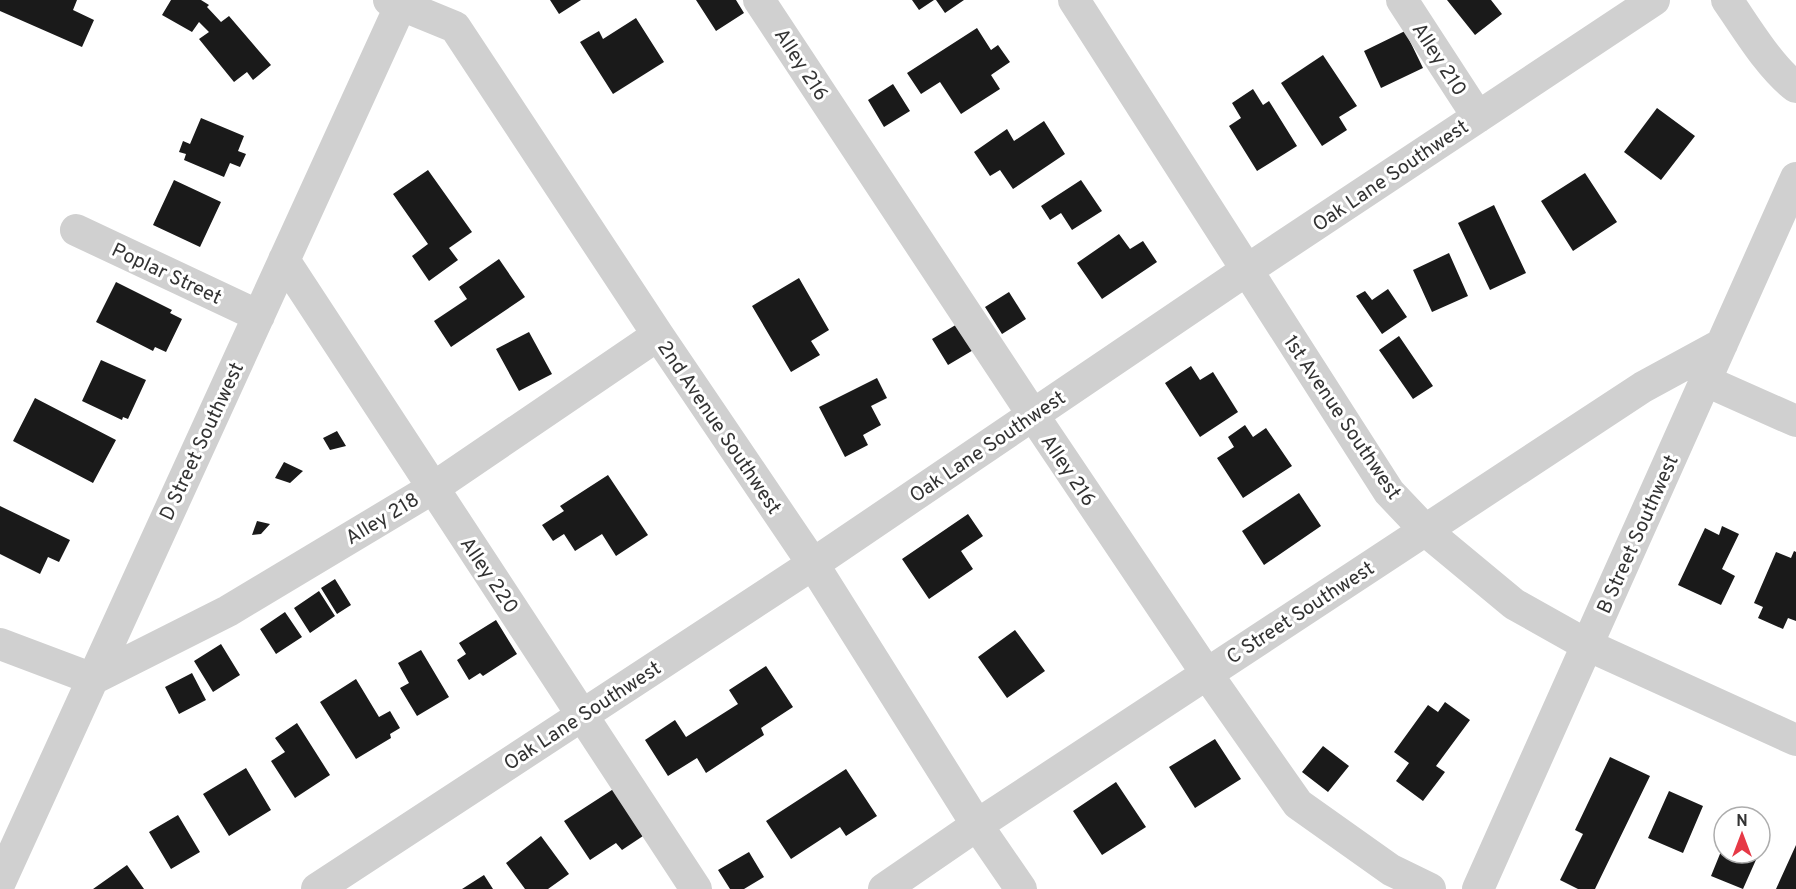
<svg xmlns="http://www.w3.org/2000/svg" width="1796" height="889" font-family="Overpass,sans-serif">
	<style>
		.building { fill: #1a1a1a }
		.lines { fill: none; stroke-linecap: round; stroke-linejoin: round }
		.minor { stroke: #d0d0d0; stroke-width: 32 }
		.labels { text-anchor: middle; stroke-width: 6; stroke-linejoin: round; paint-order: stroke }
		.street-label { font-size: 20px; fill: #333; stroke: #fff }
	</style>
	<rect width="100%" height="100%" fill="#fff"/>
	<!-- building -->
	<path class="building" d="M0 0H77L73 10 94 20 82 47 0 11Z
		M171 0H201L209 5 207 7 221 22 229 16 271 65 253 80 247 72 234 82 199 39 209 32 199 22 192 32 162 15Z
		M550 0H581L559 14Z
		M696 0H736L744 13 716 31Z
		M912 0H934L919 10Z
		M936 0H964L945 13Z
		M1447 0H1491L1502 14 1475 35Z
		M636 18 664 62 613 94 580 42 599 31 603 39Z
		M977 28 991 50 998 45 1010 62 991 75 1000 89 961 114 940 82 921 94 907 73Z
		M1405 31 1423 68 1381 88 1364 51Z
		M1323 55 1357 106 1339 117 1347 130 1322 146 1281 83Z
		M893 84 910 111 884 127 868 100Z
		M1253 89 1263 105 1269 101 1297 146 1257 171 1229 126 1241 118 1232 103Z
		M1657 108 1695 136 1661 180 1624 152Z
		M201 118 244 136 238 151 246 154 240 167 230 163 224 177 184 160 186 154 179 152 183 141 190 144Z
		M1044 121 1065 154 1013 189 1000 170 990 176 974 152 1007 129 1014 141Z
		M428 170 472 232 449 248 458 260 429 281 412 256 428 244 393 194Z
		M1585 173 1617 222 1573 251 1541 201Z
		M174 180 221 202 200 247 153 225Z
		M1081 180 1102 211 1072 230 1061 213 1050 220 1041 206Z
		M1494 205 1526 273 1490 290 1458 223Z
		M1119 234 1130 249 1143 241 1157 262 1102 299 1077 263Z
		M1449 253 1468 296 1432 312 1413 270Z
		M499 259 525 297 451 347 434 321 467 299 459 287Z
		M799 278 829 330 811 341 820 355 791 372 752 306Z
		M116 282 172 310 170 313 182 319 166 352 155 347 153 351 96 322Z
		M1388 289 1407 317 1382 334 1356 296 1365 291 1372 300Z
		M1009 292 1026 319 1002 334 985 307Z
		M959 323 975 349 948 365 932 339Z
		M529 332 552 374 519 391 496 349Z
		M1399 336 1433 386 1413 399 1379 350Z
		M101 360 146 380 128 419 123 417 122 420 82 401Z
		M1191 366 1200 380 1213 372 1238 412 1200 437 1165 383Z
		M877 378 887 398 871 406 881 425 863 435 868 445 845 457 819 407Z
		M35 398 116 440 93 483 13 441Z
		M1245 425 1253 437 1266 428 1292 466 1243 498 1217 458 1234 447 1228 437Z
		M337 431 346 446 330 450 323 438Z
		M284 462 303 471 290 483 275 478Z
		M608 475 648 535 616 556 602 534 575 551 564 534 553 541 542 525 564 511 560 506Z
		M1299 493 1321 526 1264 565 1242 531Z
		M0 506 70 540 59 562 48 557 40 574 0 554Z
		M968 514 983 536 961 551 973 569 929 599 902 559Z
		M257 521 270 524 261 534 252 535Z
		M1722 526 1739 534 1722 569 1735 576 1721 605 1678 585 1705 528 1719 535Z
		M1794 551 1796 552V621L1788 618 1783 629 1758 618 1763 607 1754 603 1776 552 1791 558Z
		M335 579 351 605 337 614 321 588Z
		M319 591 335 616 310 633 294 608Z
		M285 612 302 637 276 654 260 629Z
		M496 620 517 654 483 676 480 673 469 680 457 660 466 654 459 643Z
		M1015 630 1045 671 1007 698 978 657Z
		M221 644 240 675 213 692 194 661Z
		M421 650 449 697 417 716 400 688 409 683 398 663Z
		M766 666 793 707 761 728 764 735 706 773 697 758 668 776 645 740 675 720 686 737 738 704 729 690Z
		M192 673 206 700 179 714 165 687Z
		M356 679 379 717 390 711 400 728 390 734 391 738 356 759 320 702Z
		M1445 702 1470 720 1436 766 1445 772 1423 801 1396 781 1409 763 1394 752 1428 705 1438 712Z
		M297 723 330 775 295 798 271 761 285 752 275 738Z
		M1215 739 1241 779 1195 808 1169 767Z
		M1323 746 1349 766 1328 792 1302 772Z
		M1610 757 1650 776 1595 889H1578L1560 880 1583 834 1575 830Z
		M246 768 271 810 229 836 203 794Z
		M846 769 877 816 846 836 840 827 791 859 766 821Z
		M1116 782 1146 827 1102 855 1073 811Z
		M615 788 646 834 622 850 616 843 590 860 564 821Z
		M1669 791 1703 806 1683 853 1648 838Z
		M178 815 200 852 171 869 149 832Z
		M1760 824 1769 828 1760 850Z
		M541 836 569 874 548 889H525L506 863Z
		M1724 844V853H1759L1743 889 1711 876Z
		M1796 845V889H1776Z
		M749 852 764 877 744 889H730L718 870Z
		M127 865 144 889H93Z
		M484 875 493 889H462Z"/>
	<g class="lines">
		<!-- minor -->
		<path class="minor" d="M389 0 455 27 658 335 813 564 977 825 1021 889
			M759 0 1033 415 1207 674 1298 804 1391 870 1430 889
			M1074 0 1389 492 1426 531 1514 604 1587 645 1796 740
			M1402 0 1478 117
			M1727 0C1746 27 1770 68 1796 87
			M76 230 259 316
			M284 260 696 889
			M1706 381 1796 421
			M0 644 93 679 228 611 433 488 658 335
			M0 882 403 0
			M317 889 813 564 1232 280 1654 0
			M884 889 977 825 1643 387 1722 344
			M1478 889 1796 178"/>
	</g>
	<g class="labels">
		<!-- street labels -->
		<g class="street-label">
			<text transform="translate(1440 59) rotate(57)" y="7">Alley 210</text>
			<text transform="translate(802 64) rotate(57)" y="7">Alley 216</text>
			<text transform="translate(1390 175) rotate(-34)" y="7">Oak Lane Southwest</text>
			<text transform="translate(167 273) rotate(25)" y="7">Poplar Street</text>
			<text transform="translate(1343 417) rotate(56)" y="7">1st Avenue Southwest</text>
			<text transform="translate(720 427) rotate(56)" y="7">2nd Avenue Southwest</text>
			<text transform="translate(201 441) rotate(-65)" y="7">D Street Southwest</text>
			<text transform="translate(987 446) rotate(-34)" y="7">Oak Lane Southwest</text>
			<text transform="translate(1069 470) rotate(56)" y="7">Alley 216</text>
			<text transform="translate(382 518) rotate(-31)" y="7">Alley 218</text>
			<text transform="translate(1637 534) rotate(-66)" y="7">B Street Southwest</text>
			<text transform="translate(490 575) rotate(56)" y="7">Alley 220</text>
			<text transform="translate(1300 612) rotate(-33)" y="7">C Street Southwest</text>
			<text transform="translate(582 715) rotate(-33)" y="7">Oak Lane Southwest</text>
		</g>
	</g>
	<!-- north arrow -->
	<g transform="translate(1742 835)"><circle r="28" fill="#ffffff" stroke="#adadad" stroke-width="1.5"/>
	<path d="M0-4.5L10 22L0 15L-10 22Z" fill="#e63946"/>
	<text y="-9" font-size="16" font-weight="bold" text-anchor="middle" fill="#333333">N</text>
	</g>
</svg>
